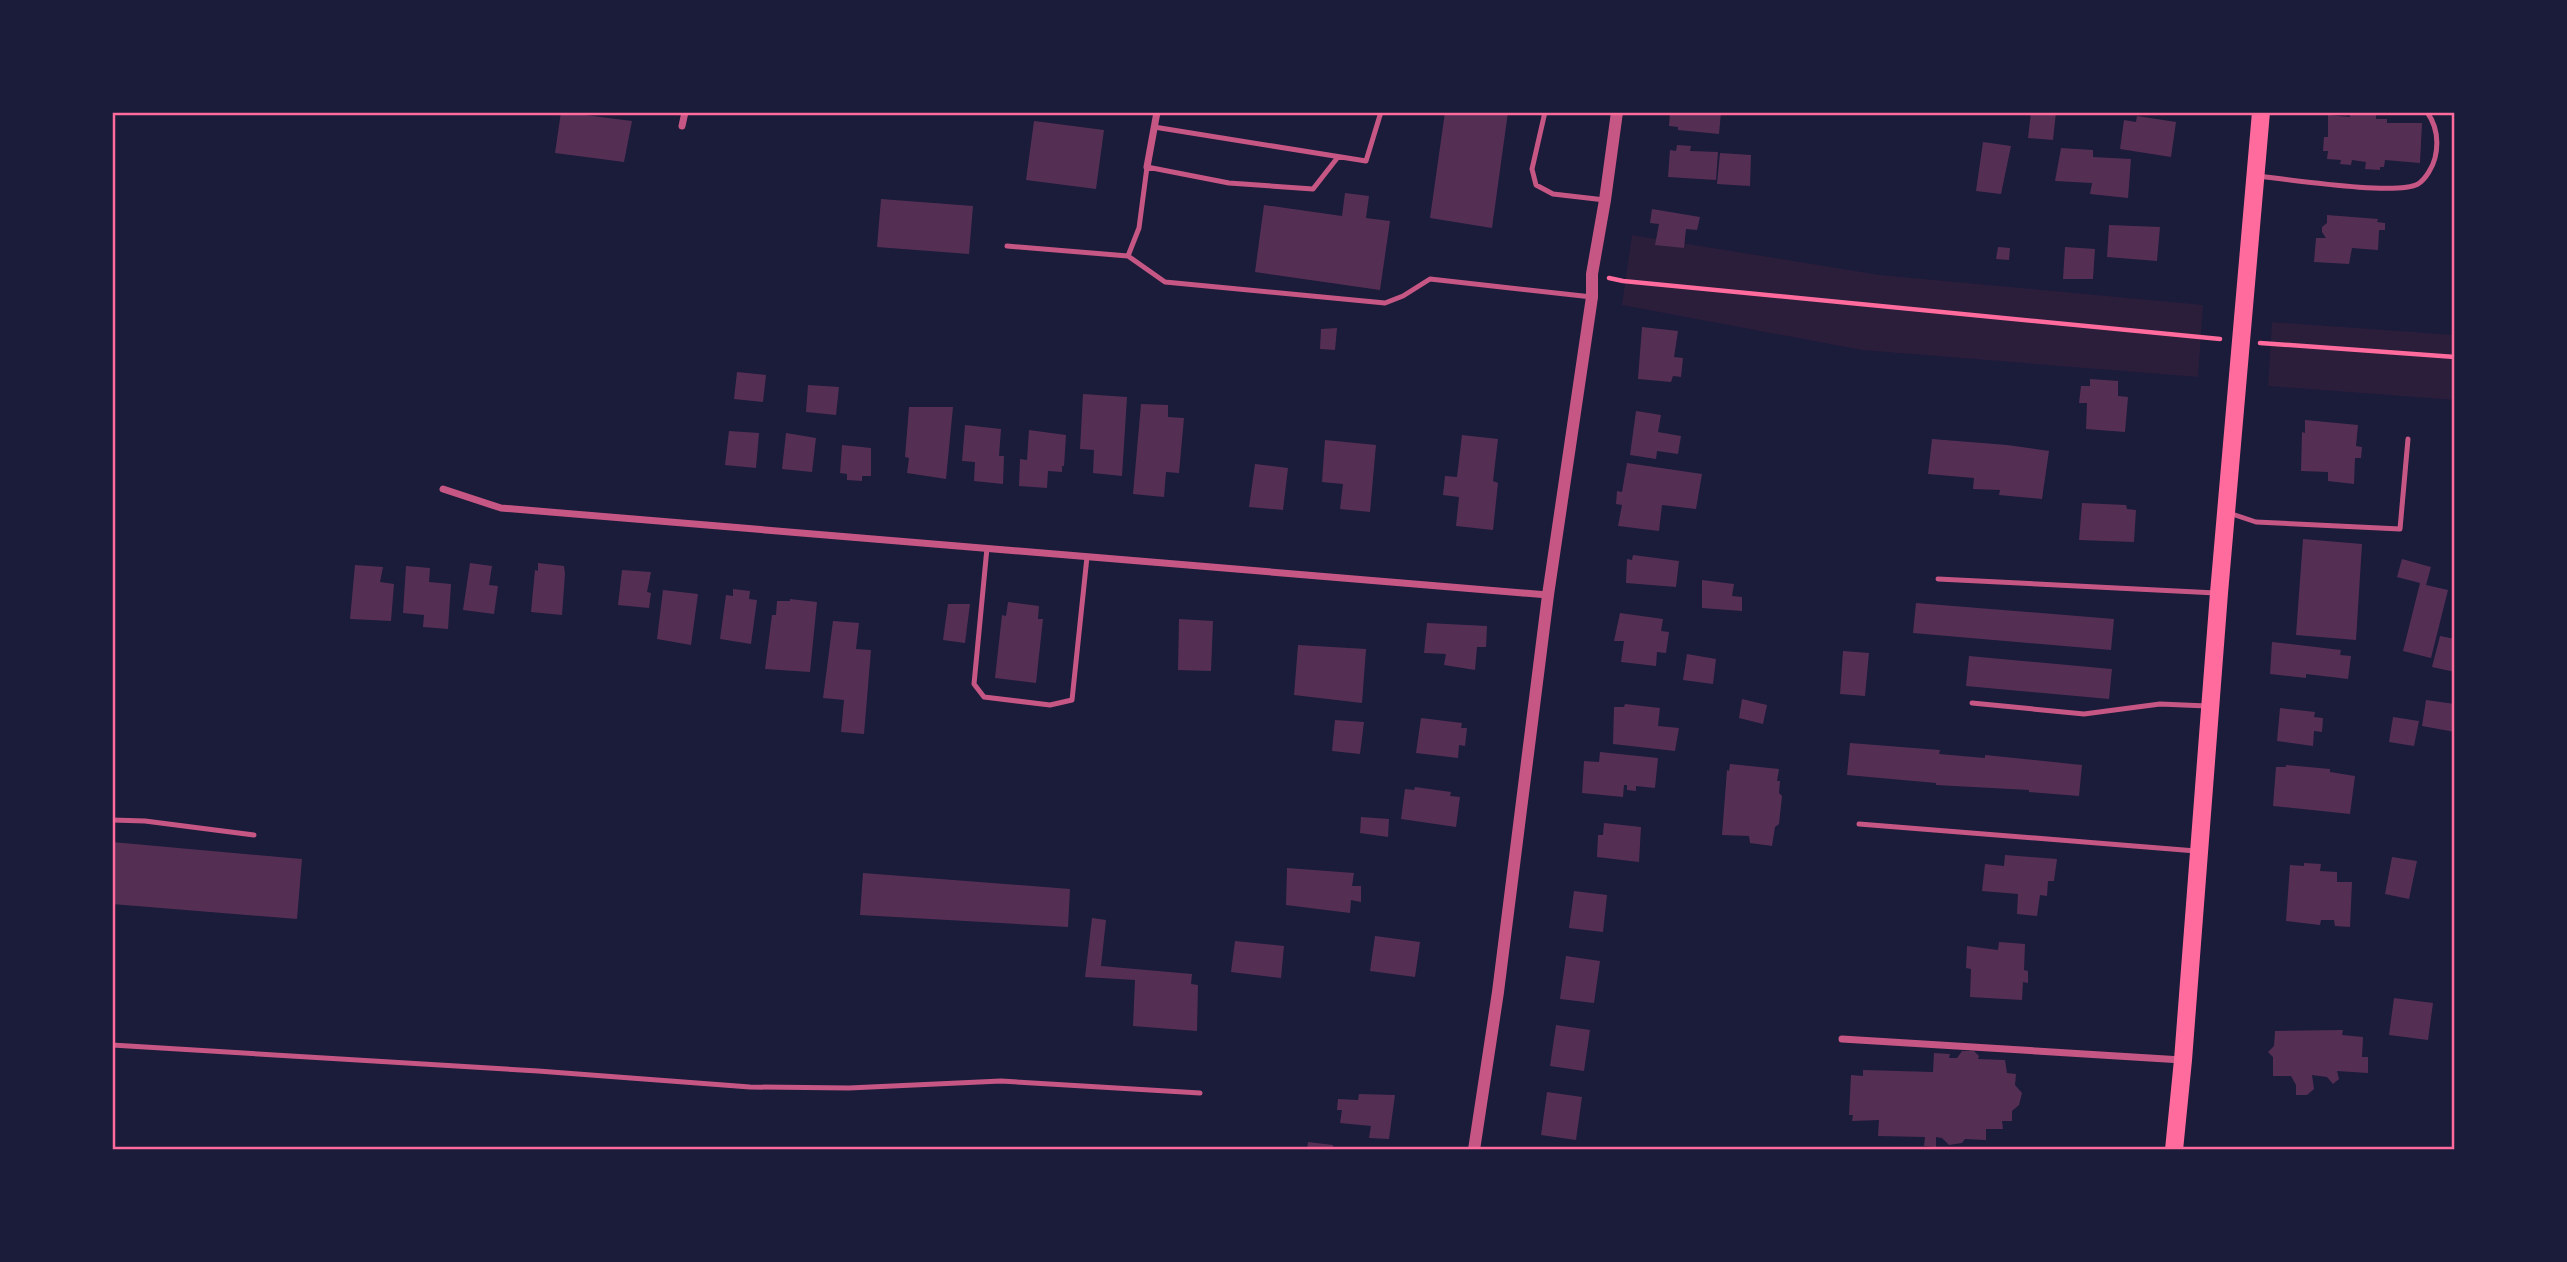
<svg xmlns="http://www.w3.org/2000/svg" width="2567" height="1262" font-family="'Golos Text',sans-serif">
	<style>
		.green { fill: #2a1e3b }
		.building { fill: #542f53 }
		.lines { fill: none; stroke-linecap: round; stroke-linejoin: round }
		.path { stroke: #ff6b9d; stroke-width: 4.5 }
		.service { stroke: #c65784; stroke-width: 5 }
		.minor { stroke: #c65784; stroke-width: 7 }
		.tertiary { stroke: #c65784; stroke-width: 12 }
		.primary { stroke: #ff6b9d; stroke-width: 18 }
		.neatline { fill: none; stroke: #ff6b9d; stroke-width: 2.5 }
	</style>
	<rect width="100%" height="100%" fill="#1b1b3a"/>
	<!-- green -->
	<path class="green" d="M1632 235 1880 275 2203 305 2198 377 1862 350 1622 305Z
		M2272 322 2455 335V400L2268 386Z"/>
	<!-- building -->
	<path class="building" d="M561 112 632 121 624 162 555 153Z
		M1445 112H1508L1492 228 1430 218Z
		M1670 112H1721L1719 134 1678 130V127L1669 126Z
		M2031 112H2056L2053 140 2028 138Z
		M2376 112V119H2387V123H2422L2420 163 2385 160 2384 167H2380V170L2365 169 2366 162 2352 160 2351 165 2340 164 2341 160 2327 159 2328 151H2323L2324 137H2328V115L2350 117V113Z
		M2137 116 2176 122 2171 157 2120 149 2124 120 2136 122Z
		M1034 121 1104 130 1096 189 1026 180Z
		M1983 142 2011 146 2001 194 1976 191Z
		M1677 145 1691 146 1690 151 1718 152 1716 180 1668 177 1670 150 1676 151Z
		M2061 148 2093 150V157L2131 159 2128 198 2090 194 2092 183 2055 181Z
		M1720 153 1751 155 1750 186 1717 184Z
		M1345 193 1369 196 1366 218 1390 221 1380 290 1255 272 1264 205 1342 216Z
		M881 199 973 206 969 254 877 247Z
		M1652 209 1700 217 1697 230 1686 229 1684 248 1655 245 1659 224 1650 223Z
		M2327 215 2378 219 2377 222 2385 223V230H2379L2378 250 2352 248 2349 264 2314 262 2316 238H2326L2322 232V227L2327 223Z
		M2109 225 2160 227 2157 261 2107 257Z
		M1998 247 2010 248 2009 260 1996 259Z
		M2065 247 2095 249 2093 279H2063Z
		M1642 327 1678 331 1674 357 1683 358 1681 377 1673 376 1671 382 1638 379Z
		M1337 328 1335 350 1320 349 1321 329Z
		M737 372 766 375 763 402 734 399Z
		M2090 379 2118 381V396L2128 397 2125 432 2086 429 2087 403H2079L2081 386H2090Z
		M808 385 839 387 836 415 806 412Z
		M1083 394 1127 397 1122 476 1093 473 1094 450 1080 449Z
		M1141 404 1168 405V417L1184 418 1179 473 1166 472 1164 497 1133 494Z
		M909 407H953L946 479 907 473 909 458 905 457Z
		M1636 411 1661 415 1658 432 1681 436 1678 454 1657 451 1656 459 1630 455Z
		M2305 420 2358 425 2356 446 2362 447 2361 458H2355L2354 484 2328 481V472L2301 471 2302 432 2305 433Z
		M965 425 1001 429 999 456H1004L1003 484 974 481 975 462 962 461Z
		M1029 430 1066 435 1064 466H1062V472L1048 471 1047 488 1019 486 1020 459 1027 460Z
		M729 431 759 433 756 468 725 465Z
		M786 433 816 438 812 472 782 469Z
		M1462 435 1498 439 1493 481 1498 483 1493 530 1456 526 1459 497 1443 495 1445 476 1457 477Z
		M1932 439 2007 445 2049 451 2042 499 1999 495 2000 490 1973 489 1974 478 1928 474Z
		M1325 440 1376 445 1370 512 1340 509 1343 484 1322 482Z
		M842 445 871 448V476H862V481L847 480V474L840 473Z
		M1627 463 1702 474 1696 509 1662 505 1659 531 1618 526 1622 505 1616 504 1617 491 1622 492Z
		M1255 464 1288 468 1283 510 1249 507Z
		M2082 503 2126 505 2127 509 2136 510 2134 542 2079 540Z
		M2303 539 2362 544 2356 640 2296 635Z
		M1633 555 1679 561 1676 587 1626 583 1627 559 1632 560Z
		M2402 559 2431 567 2426 585 2448 590 2431 658 2403 651 2420 583 2397 577Z
		M470 563 492 566 489 585 498 586 494 614 463 610Z
		M538 563 564 566 565 574 562 615 531 612 535 570 538 571Z
		M355 565 383 567 380 582 394 584 391 621 350 619Z
		M406 566 430 568 429 582 451 584 448 629 423 627 424 615 403 613Z
		M622 570 651 572 647 592 651 593 649 608 618 605Z
		M1702 580 1734 584 1732 596 1742 597V611L1702 608Z
		M733 589 750 591 749 599 757 600 751 644 720 639 726 595 733 596Z
		M663 590 698 594 691 645 657 639Z
		M790 599 817 602 810 672 765 669 772 615H776L777 601H790Z
		M1008 602 1039 606 1038 619H1043L1036 683 995 678 1002 615 1006 616Z
		M1916 603 2114 619 2111 650 1913 633Z
		M948 604H970L965 643 943 640Z
		M1620 613 1663 619 1661 631 1669 632 1666 653 1657 652 1656 666 1621 662 1624 641H1614Z
		M1179 619 1213 621 1211 671 1178 670Z
		M833 621 859 623 856 649 871 650 864 734 841 732 844 700 823 698Z
		M1427 623 1487 626 1486 647H1477L1475 670 1444 665 1446 654 1424 653Z
		M2440 636 2455 639V672L2432 667Z
		M2272 642 2341 650 2340 655 2351 656 2348 679 2306 674V678L2270 674Z
		M1298 645 1366 649 1362 703 1294 695Z
		M1843 651 1869 653 1865 696 1840 694Z
		M1687 654 1716 659 1713 684 1683 680Z
		M1969 656 2112 669 2109 699 1966 686Z
		M1742 699 1767 705 1763 724 1739 718Z
		M2426 700 2455 704V732L2422 726Z
		M1625 704 1660 708 1658 726 1679 728 1675 751 1613 744 1614 707H1624Z
		M2280 708 2315 712 2314 717 2323 718 2322 732 2314 731 2313 746 2277 741Z
		M2393 717 2419 721 2414 746 2389 742Z
		M1421 718 1462 723 1461 728H1467L1465 746 1459 745 1458 758 1416 753Z
		M1335 720 1364 722 1360 754 1332 751Z
		M1850 743 1940 750 1939 754 1985 758V755L2082 765 2079 796 2029 792V790L1936 785V783L1847 775Z
		M1600 752 1658 758 1655 788 1636 786V791L1627 790V785H1624L1623 797 1582 793 1584 761 1599 762Z
		M1730 764 1779 769 1777 781H1780L1779 793 1782 796 1779 824 1775 827 1772 846 1750 843 1749 836 1722 835 1727 770 1729 771Z
		M2286 765 2330 769V772L2355 776 2350 814 2273 806 2276 767H2286Z
		M1415 787 1451 792 1450 796 1460 797 1456 827 1401 819 1405 789 1414 790Z
		M1361 817 1389 819 1388 837 1360 833Z
		M1604 823 1641 827 1639 862 1597 857 1598 835H1603Z
		M112 842 302 859 297 919 112 904Z
		M2005 855 2057 859 2054 881H2048L2047 896 2040 895 2037 916 2017 914 2018 894 1982 891 1985 864 2004 866Z
		M2392 857 2417 861 2409 899 2385 894Z
		M2304 863 2321 864 2320 871 2337 872V882H2352L2350 927 2335 926 2334 920H2321L2320 925 2286 921 2290 865 2304 866Z
		M1287 868 1354 873 1352 886H1361V902L1351 900 1350 913 1286 905Z
		M863 873 1070 889 1068 927 860 915Z
		M1574 891 1607 895 1603 932 1569 928Z
		M1092 918 1106 920 1101 966 1192 974 1191 984 1198 985 1197 1031 1133 1026 1135 980 1085 977Z
		M1375 936 1420 942 1415 977 1370 971Z
		M1235 941 1284 946 1281 978 1231 972Z
		M1999 942 2025 944 2024 970 2028 971V983L2023 982 2022 1000 1970 997 1971 969 1966 968 1967 946 1998 950Z
		M1566 956 1600 961 1594 1003 1560 999Z
		M2394 998 2433 1003 2428 1040 2389 1035Z
		M1556 1025 1590 1030 1584 1071 1550 1066Z
		M2343 1030 2342 1035 2363 1037 2362 1057H2368V1073L2337 1071 2339 1079 2333 1084 2327 1077 2312 1075 2314 1089 2307 1095H2296V1085L2291 1076H2273V1057L2268 1052 2274 1046 2275 1031Z
		M1962 1051H1974L1979 1056 1978 1059 2005 1060 2007 1073 2016 1074 2015 1085 2022 1093 2019 1105 2012 1111V1121H2002L2003 1129H1986V1140L1965 1139 1962 1143 1949 1145 1942 1138 1936 1137V1147L1924 1146 1925 1137 1878 1136 1879 1120 1852 1121 1853 1115H1849L1851 1075 1863 1076V1070L1933 1072 1934 1053 1950 1054 1949 1058H1957Z
		M1547 1092 1582 1097 1576 1140 1541 1135Z
		M1359 1094 1395 1095 1389 1139 1369 1138 1371 1126 1340 1123 1342 1110H1337L1338 1099 1358 1100Z
		M1308 1142 1333 1145V1150H1307Z"/>
	<g class="lines">
		<!-- path -->
		<path class="path" d="M1609 278 1623 281 2220 339
			M2260 343 2455 357"/>
		<!-- service -->
		<path class="service" d="M1545 112 1532 169 1536 185 1553 194 1605 200
			M1154 127 1366 161 1381 112
			M2257 176C2287 179 2396 196 2418 184 2426 179 2433 166 2435 158 2439 141 2437 126 2427 112
			M1007 246 1128 256 1165 282 1385 303 1403 296 1430 279 1592 297
			M1128 256 1139 228 1147 167 1229 183 1313 189 1338 157
			M2229 513 2256 522 2400 529 2408 439
			M987 548 974 684 984 697 1050 705 1072 700 1087 557
			M1938 579 2216 593
			M1972 703 2084 714 2160 704 2207 706
			M112 820 145 821 254 835
			M1859 824 2196 851
			M112 1045 538 1071 750 1087 849 1088 1001 1081 1200 1093"/>
		<!-- minor -->
		<path class="minor" d="M682 126 685 112
			M1147 167 1157 112
			M443 489 501 508 1548 595
			M1842 1039 2182 1060"/>
		<!-- tertiary -->
		<path class="tertiary" d="M1474 1150 1498 992 1548 595 1592 297V274L1605 200 1617 112"/>
		<!-- primary -->
		<path class="primary" d="M2174 1150 2183 1060 2219 593 2261 112"/>
	</g>
	<!-- border -->
	<rect width="2567" height="1262" fill="none" stroke="#1b1b3a" stroke-width="228"/>
	<rect x="114" y="114" width="2339" height="1034" class="neatline"/>
</svg>
